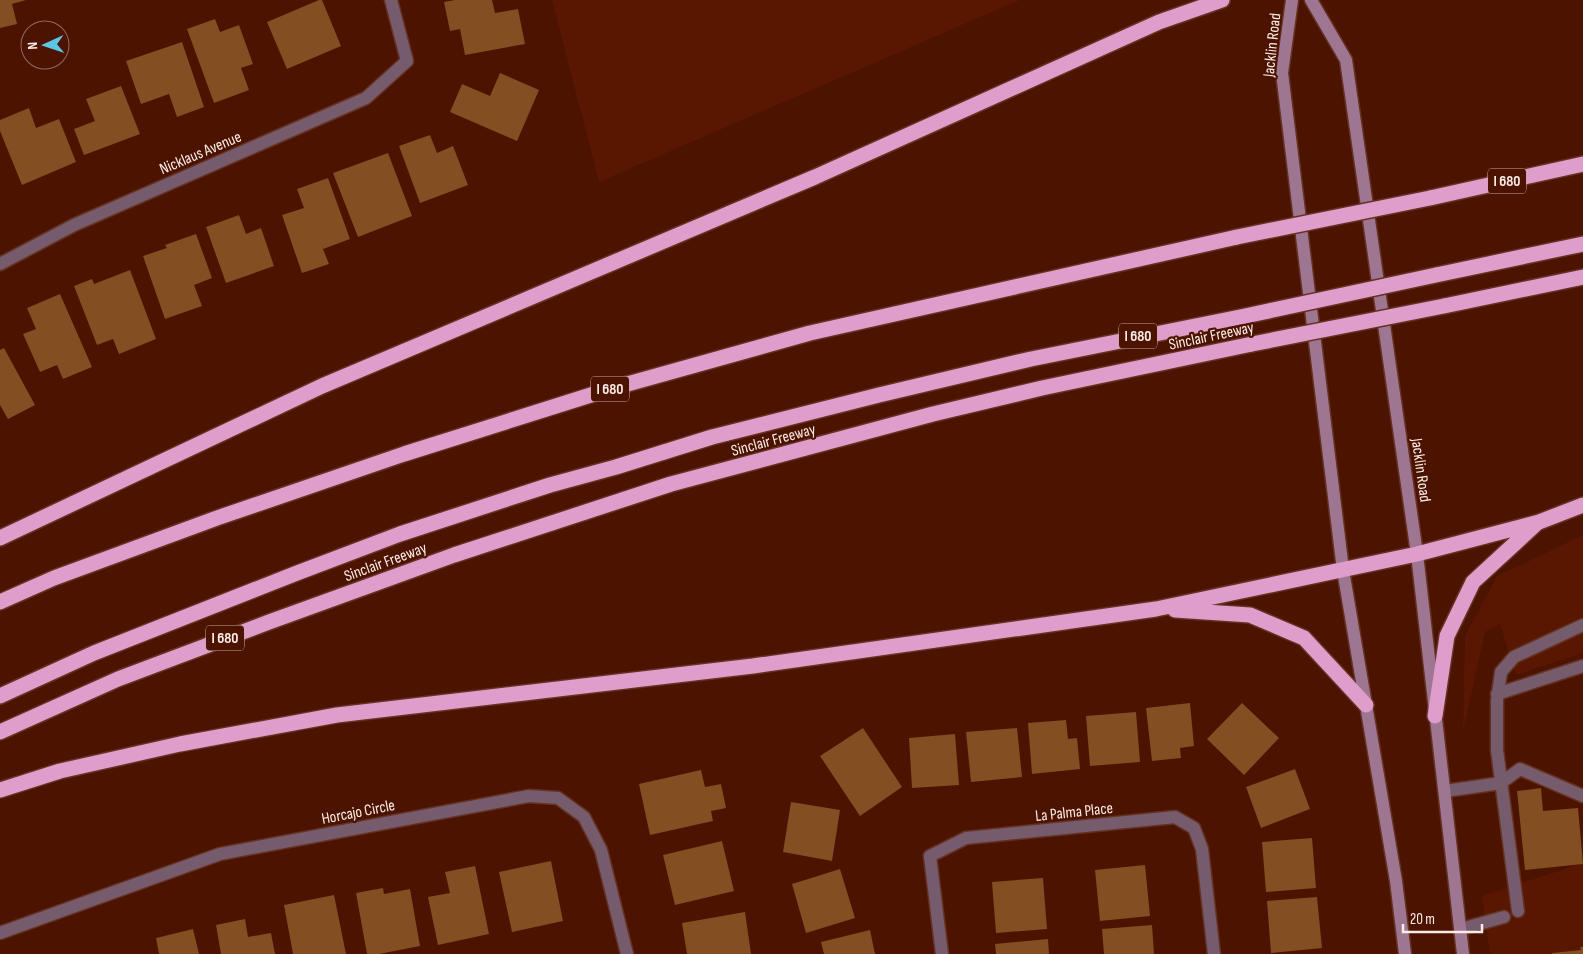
<svg xmlns="http://www.w3.org/2000/svg" width="1583" height="954" font-family="'Sofia Sans Condensed',sans-serif">
	<style>
		.built { fill: #591701 }
		.building { fill: #824e22 }
		.lines { fill: none; stroke-linecap: round; stroke-linejoin: round }
		.lane-casing { stroke: #653121; stroke-width: 15 }
		.street-casing { stroke: #653121; stroke-width: 15 }
		.secondary-casing { stroke: #653121; stroke-width: 15 }
		.highway-casing { stroke: #653121; stroke-width: 18 }
		.lane { stroke: #755b6c; stroke-width: 12 }
		.street { stroke: #755b6c; stroke-width: 12 }
		.secondary { stroke: #9f7692; stroke-width: 12 }
		.highway { stroke: #de9dca; stroke-width: 15 }
		.highway-bridge-casing { stroke: #653121; stroke-width: 18; stroke-linecap: butt }
		.highway-bridge { stroke: #de9dca; stroke-width: 15 }
		.labels { text-anchor: middle; stroke-width: 4.5; stroke-linejoin: round; paint-order: stroke }
		.shield { fill: #4c1301; stroke: #c7aba3; stroke-width: 1 }
		.shield-label { font-size: 15px; font-weight: bold; fill: #fcece8 }
		.street-label { font-size: 16px; fill: #fcece8; stroke: #4c1301 }
	</style>
	<rect width="100%" height="100%" fill="#4c1301"/>
	<!-- built -->
	<path class="built" d="M552 0H1020L599 182Z
		M1583 535V653L1516 675 1500 624 1485 632 1463 731 1465 636 1497 576Z
		M1583 863V954H1490L1482 896Z"/>
	<!-- building -->
	<path class="building" d="M0 0H26L12 4 17 24 0 28Z
		M319 0H322L341 46 287 69 267 22Z
		M455 0H492L495 13 518 9 525 44 465 55 460 29 450 31 444 2Z
		M215 19 220 32 239 25 253 64 241 68 249 90 214 103 187 29Z
		M182 42 204 107 177 117 169 94 141 104 126 61Z
		M500 73 539 90 517 141 450 112 462 84 490 96Z
		M121 86 140 134 84 155 74 129 95 121 86 99Z
		M29 108 36 128 59 119 76 162 22 185 0 131V120Z
		M430 135 437 153 453 146 468 185 420 203 399 146Z
		M388 153 412 216 358 237 333 173Z
		M328 178 350 239 323 249 329 264 302 273 282 215 304 208 297 189Z
		M239 215 246 234 261 228 274 266 226 283 206 227Z
		M196 234 212 278 194 285 202 306 165 319 143 256 167 248 165 245Z
		M130 270 156 339 119 354 113 339 97 345 74 286 92 279 94 284Z
		M60 294 92 367 63 379 57 365 40 372 23 334 36 329 27 308Z
		M4 348 35 405 8 419 0 405V350Z
		M1190 703 1194 746 1180 748 1181 758 1152 761 1146 708Z
		M1242 703 1279 738 1244 775 1207 739Z
		M1136 712 1140 762 1090 766 1086 716Z
		M1066 720 1068 739 1077 738 1080 769 1032 774 1028 723Z
		M863 728 902 787 860 816 820 756Z
		M1017 728 1022 777 971 782 966 732Z
		M955 734 959 785 912 788 909 738Z
		M1295 769 1310 809 1261 828 1246 787Z
		M701 770 705 787 721 784 726 808 711 811 713 821 650 835 639 784Z
		M1541 788 1543 811 1578 808 1583 864 1525 870 1517 791Z
		M791 802 840 810 832 861 783 852Z
		M1312 838 1316 888 1266 892 1262 842Z
		M722 841 734 891 675 905 663 855Z
		M551 861 563 921 512 932 499 872Z
		M1145 865 1150 916 1100 921 1095 870Z
		M475 866 489 934 438 945 428 897 450 893 445 872Z
		M840 869 855 918 806 933 792 884Z
		M1043 878 1047 929 996 933 992 882Z
		M383 888 384 894 410 889 420 946 379 954H367L356 893Z
		M334 895 346 954H293L284 905Z
		M1317 897 1322 948 1271 953 1267 901Z
		M745 912 751 954H687L682 923Z
		M245 919 248 937 271 933 275 954H221L216 925Z
		M1152 925 1154 954H1104L1102 929Z
		M193 929 199 954H159L156 938Z
		M870 930 875 954H824L821 942Z
		M1048 939 1049 954H996L995 944Z
		M1580 947H1583V954H1552V953L1581 950Z"/>
	<g class="lines">
		<!-- lane casing -->
		<g class="lane-casing">
			<path id="lane" d="M1497 694 1583 666
				M1445 791 1501 783 1520 769 1583 796
				M1518 911 1497 750V700L1501 672 1514 657 1583 625
				M1461 929 1504 917"/>
		</g>
		<!-- street casing -->
		<g class="street-casing">
			<path id="street" d="M0 264 74 225 366 98 407 61 391 0
				M0 933 220 854 529 796 558 798 584 817 601 850 627 954
				M942 954 930 856 966 838 1175 817 1194 828 1202 849 1214 954"/>
		</g>
		<!-- secondary casing -->
		<g class="secondary-casing">
			<path id="secondary" d="M1292 0 1282 73 1343 570 1396 881 1405 954
				M1311 0 1346 60 1417 554 1463 954"/>
		</g>
		<!-- highway casing -->
		<g class="highway-casing">
			<path id="highway" d="M1430 198 1583 164
				M1436 275 1583 244
				M1444 306 1583 277
				M0 538 322 386 815 177 1159 22 1222 0
				M0 602 54 578 217 518 404 454 613 388 810 333 1237 237
				M1175 610 1250 615 1304 638 1366 705
				M0 696 94 653 297 573 400 534 550 485 616 467 712 437 879 395 1031 359 1245 316
				M1435 716 1447 636 1473 582 1536 524
				M0 732 118 679 269 622 454 555 671 484 933 414 1042 388 1252 344
				M0 790 60 771 180 744 337 715 753 666 1156 609 1417 554 1539 522 1583 505"/>
		</g>
		<!-- lane -->
		<use href="#lane" class="lane"/>
		<!-- street -->
		<use href="#street" class="street"/>
		<!-- secondary -->
		<use href="#secondary" class="secondary"/>
		<!-- highway -->
		<use href="#highway" class="highway"/>
		<!-- highway-bridge casing -->
		<g class="highway-bridge-casing">
			<path id="highway-bridge" d="M1237 237 1430 198
				M1245 316 1436 275
				M1252 344 1444 306"/>
		</g>
		<!-- highway-bridge -->
		<use href="#highway-bridge" class="highway-bridge"/>
	</g>
	<g class="labels">
		<!-- shield labels -->
		<g class="shield">
			<rect x="1488" y="168.5" width="38" height="25" rx="4"/>
			<rect x="1119" y="323.5" width="38" height="25" rx="4"/>
			<rect x="591" y="376.5" width="38" height="25" rx="4"/>
			<rect x="206" y="625.5" width="38" height="25" rx="4"/>
		</g>
		<g class="shield-label">
			<text x="1507" y="186">I 680</text>
			<text x="1138" y="341">I 680</text>
			<text x="610" y="394">I 680</text>
			<text x="225" y="643">I 680</text>
		</g>
		<!-- street labels -->
		<g class="street-label">
			<text transform="translate(1271 45) rotate(-84)" y="6">Jacklin Road</text>
			<text transform="translate(200 152) rotate(-23)" y="6">Nicklaus Avenue</text>
			<text transform="translate(1211 335) rotate(-12)" y="6">Sinclair Freeway</text>
			<text transform="translate(773 439) rotate(-15)" y="6">Sinclair Freeway</text>
			<text transform="translate(1422 470) rotate(82)" y="6">Jacklin Road</text>
			<text transform="translate(385 561) rotate(-20)" y="6">Sinclair Freeway</text>
			<text transform="translate(358 811) rotate(-11)" y="6">Horcajo Circle</text>
			<text transform="translate(1074 811) rotate(-6)" y="6">La Palma Place</text>
		</g>
	</g>
	<!-- north arrow -->
	<g transform="translate(45 45) rotate(267)"><circle r="24" fill="#4c1301" stroke="#926a5d"/>
	<path d="M0-4L9 19L0 12L-9 19Z" fill="#5ac8e5"/>
	<text y="-8" font-size="14" font-weight="bold" text-anchor="middle" fill="#fcece8">N</text>
	</g>
	<!-- scale -->
	<path d="M1403 924v8h79v-8" fill="none" stroke="#fcece8" stroke-width="2.5"/>
	<text x="1410" y="924" font-size="15" fill="#fcece8" stroke="#4c1301" stroke-width="4" paint-order="stroke">20 m</text>
</svg>
